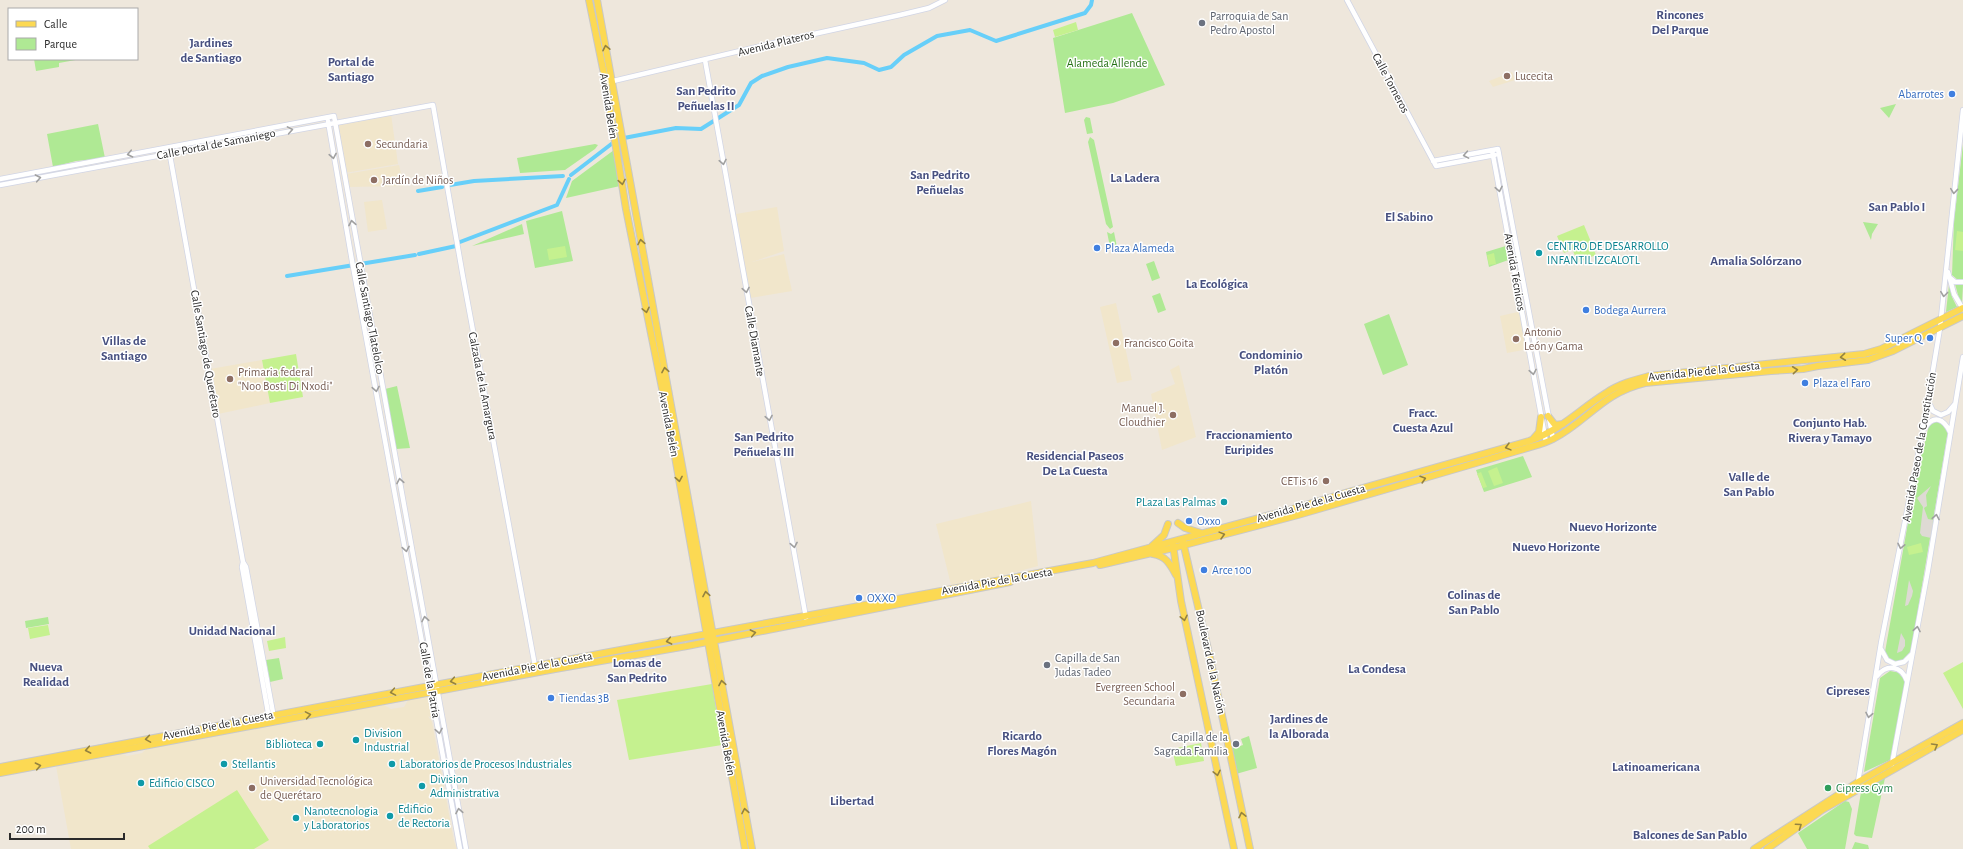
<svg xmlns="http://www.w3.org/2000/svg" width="1963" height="849" font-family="'Alegreya Sans',sans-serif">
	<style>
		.education { fill: #f1e6cb }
		.green { fill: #afe994 }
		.pitch { fill: #c5f18f }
		.plaza { fill: #dedad4 }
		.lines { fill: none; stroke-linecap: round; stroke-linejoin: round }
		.canal { stroke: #67cff9; stroke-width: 4 }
		.minor-casing { stroke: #d1d5e5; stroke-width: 6 }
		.major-casing { stroke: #c8c8c8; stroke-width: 8 }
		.minor { stroke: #fff; stroke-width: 4.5 }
		.major { stroke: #fcd953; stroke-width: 6 }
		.oneway { stroke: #94823f }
		.oneway2 { stroke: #a0a0a0 }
		.worship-dot { fill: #6b7280; stroke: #fff; stroke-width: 1.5 }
		.education-dot { fill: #8d6e63; stroke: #fff; stroke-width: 1.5 }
		.shop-dot { fill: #3f7fe0; stroke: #fff; stroke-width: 1.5 }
		.culture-dot { fill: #0f9aa8; stroke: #fff; stroke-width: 1.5 }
		.leisure-dot { fill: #2e9e5b; stroke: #fff; stroke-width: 1.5 }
		.labels { text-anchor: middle; stroke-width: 3; stroke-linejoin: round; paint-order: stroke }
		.worship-label { font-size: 12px; fill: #5b616d; stroke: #fff; text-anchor: start }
		.street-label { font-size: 12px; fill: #2b2b2b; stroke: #fff }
		.park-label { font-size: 12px; fill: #257014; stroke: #fff }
		.education-label { font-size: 12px; fill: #785e54; stroke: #fff; text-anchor: start }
		.shop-label { font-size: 12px; fill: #366cbe; stroke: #fff; text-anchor: start }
		.culture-label { font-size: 12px; fill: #0d838f; stroke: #fff; text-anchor: start }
		.leisure-label { font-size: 12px; fill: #27864d; stroke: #fff; text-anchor: start }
		.neighbourhood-label { font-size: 13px; font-weight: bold; fill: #475080; stroke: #fff }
	</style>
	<rect width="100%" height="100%" fill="#eee7dc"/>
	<!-- education -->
	<path class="education" d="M1512 72 1515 80 1493 87 1489 81Z
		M391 114 398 164 345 173 337 124Z
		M399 165 404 186 347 187 346 174Z
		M382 200 387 229 368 232 364 202Z
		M777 207 784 251 752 262 784 254 792 291 750 298 736 214Z
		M1116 303 1132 380 1117 383 1100 307Z
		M1522 311 1529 349 1507 353 1500 316Z
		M262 360 270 403 218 414 210 369Z
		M1179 365 1196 437 1162 450 1151 394 1175 384 1170 370Z
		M1031 501 1038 566 952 589 936 524Z
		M429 696 433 719 428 716 432 722 454 841 457 849H71L56 766 121 753 127 756 142 753 146 749 384 705 391 709 404 707 408 700Z"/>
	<!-- green -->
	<path class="green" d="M1132 13 1165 85 1113 103 1065 113 1053 38Z
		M34 59H81L59 63V67L36 71Z
		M1896 104 1889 118 1880 108Z
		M1086 117 1090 118 1093 133 1087 134 1084 120Z
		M98 124 105 158 76 161 53 167 47 134Z
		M1090 137 1094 140 1112 222 1113 227 1110 229 1106 224 1088 142Z
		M595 144 598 145 595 149 565 170 520 173 517 158Z
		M1963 144V279L1958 280 1952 275 1954 221Z
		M614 150 620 186 566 198 572 181Z
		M562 211 573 261 535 268 526 221Z
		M1863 222 1878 224 1872 234 1871 240Z
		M522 224 524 234 472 246Z
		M1107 232 1111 234 1114 232 1117 247 1112 248 1110 247Z
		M1509 245 1511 259 1489 267 1486 252Z
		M1154 261 1160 278 1152 281 1146 264Z
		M1955 284 1963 285 1962 304 1960 302Z
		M1949 285 1952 297 1957 307 1946 312Z
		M1160 293 1166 310 1158 313 1152 296Z
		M1389 314 1408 365 1383 375 1364 324Z
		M397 386 410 448 396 449 385 389Z
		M1936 421 1941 422 1948 431 1911 651 1904 659 1895 663 1887 657 1885 652 1920 455 1924 446 1929 425Z
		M1523 456 1532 477 1484 492 1476 470Z
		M48 617 49 624 26 628 25 621Z
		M279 658 283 679 270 682 266 660Z
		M1890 671 1901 673 1905 682 1890 760 1864 772 1880 678Z
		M1249 736 1257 768 1236 774 1230 749 1243 745 1241 739Z
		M1885 778 1872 838 1856 836 1854 834 1861 792Z
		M1845 801 1849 802 1852 809 1845 849H1807L1798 833Z
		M1855 842 1868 845 1869 849H1852Z"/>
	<!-- pitch -->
	<path class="pitch" d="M1076 22 1078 30 1055 37 1053 30Z
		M1584 225 1591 242 1564 253 1557 236Z
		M1957 231 1963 232V251L1955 250Z
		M1591 243 1596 255 1578 262 1573 251Z
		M565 246 567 257 549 260 547 249Z
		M1494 253 1496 264 1489 265 1487 255Z
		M296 354 303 397 270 403 262 360Z
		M1497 467 1503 483 1494 486 1488 471Z
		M1481 472 1487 487 1483 488 1477 474Z
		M1921 543 1923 552 1909 555 1907 547Z
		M48 625 50 635 30 639 28 628Z
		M285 637 286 648 269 651 267 641Z
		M1963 662V709L1943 673Z
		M712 684 722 745 629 760 617 700Z
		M1201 743 1204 761 1176 766 1172 749Z
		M237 790 269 840 254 849H150L148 846Z"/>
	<!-- plaza -->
	<path class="plaza" d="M1931 486 1926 495 1927 506 1924 508 1928 519 1933 520 1931 538 1922 536 1920 533 1923 507 1917 498Z
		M1909 580 1913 591 1912 596 1908 605 1905 606Z
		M1901 633 1905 640V646L1902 651 1897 653Z"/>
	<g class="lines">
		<!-- canal -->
		<path class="canal" d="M624 138 676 128 701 129 739 105 751 83 762 76 788 67 827 58 864 63 879 70 891 67 904 55 937 36 970 30 996 41 1085 13 1091 5 1092 0
			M571 175 614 142
			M450 185 474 181 563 176
			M418 191 442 187
			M460 242 557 205 569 179
			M419 254 456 246
			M287 276 415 255"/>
		<!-- minor casing -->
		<g class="minor-casing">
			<path id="minor" d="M1347 0 1436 166 1495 155
				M705 60 806 618
				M609 82 782 41 900 15 929 8 945 0
				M328 121 352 261 460 849
				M169 150 243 562 246 567 274 718
				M1492 150 1546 442
				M1433 161 1498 149 1553 439
				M0 179 334 116 466 849
				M0 185 433 105 463 277 535 666
				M1948 272 1954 294 1963 309
				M1949 277 1955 282H1963
				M1928 401 1933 411 1941 415 1948 412 1955 404
				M1925 428C1934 414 1944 419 1950 432
				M243 562 242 567 269 718
				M1881 649 1887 660 1895 664 1904 662 1911 655
				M1877 676C1887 664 1901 665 1907 681
				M1892 764 1928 570 1963 357
				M1858 782 1881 643 1923 430 1940 328 1963 110"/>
		</g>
		<!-- major casing -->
		<g class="major-casing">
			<path id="major" d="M589 0 604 74 626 209 669 423 745 849
				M597 0 752 849
				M1548 416 1555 425 1563 424
				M1533 439 1539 432 1541 417
				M1178 523 1185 528 1201 533
				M1183 542 1210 658 1250 849
				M1173 545 1181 601 1234 849
				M1152 546 1164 535 1168 524
				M1153 554C1166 556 1170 564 1176 575
				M1100 565 1173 548 1298 515 1524 449C1533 446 1544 444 1553 439 1588 421 1602 393 1645 383L1771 371 1803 369 1818 366 1868 360 1893 351 1963 316
				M0 767 604 653 1093 563 1296 508 1345 493 1529 441C1563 429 1577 411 1606 393 1619 384 1634 380 1649 376L1864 354 1881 349 1963 308
				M0 773 555 669 687 646 1010 582
				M1754 849 1858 782 1963 723
				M1767 849 1822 810 1963 730"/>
		</g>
		<!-- minor -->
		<use href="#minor" class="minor"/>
		<!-- major -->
		<use href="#major" class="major"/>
	</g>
	<!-- one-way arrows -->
	<defs><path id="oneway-chevron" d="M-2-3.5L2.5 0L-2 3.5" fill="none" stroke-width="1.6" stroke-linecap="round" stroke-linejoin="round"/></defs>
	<g class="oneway">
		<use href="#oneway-chevron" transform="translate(606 48) rotate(-102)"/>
		<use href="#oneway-chevron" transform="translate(622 182) rotate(80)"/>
		<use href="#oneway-chevron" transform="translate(641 242) rotate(-100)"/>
		<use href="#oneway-chevron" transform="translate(646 310) rotate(78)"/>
		<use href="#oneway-chevron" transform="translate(1843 357) rotate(174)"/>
		<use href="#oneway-chevron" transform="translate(665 370) rotate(-100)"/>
		<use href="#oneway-chevron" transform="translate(1795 370) rotate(-6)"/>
		<use href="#oneway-chevron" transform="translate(1508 447) rotate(165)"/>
		<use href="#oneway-chevron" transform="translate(679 479) rotate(80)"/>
		<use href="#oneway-chevron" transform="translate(1423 479) rotate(-17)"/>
		<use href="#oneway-chevron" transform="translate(1222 535) rotate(-15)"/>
		<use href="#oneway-chevron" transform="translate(706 594) rotate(-100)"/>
		<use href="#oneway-chevron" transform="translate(1184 618) rotate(78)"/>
		<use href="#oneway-chevron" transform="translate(753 633) rotate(-11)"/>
		<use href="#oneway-chevron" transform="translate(669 641) rotate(169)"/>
		<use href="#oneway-chevron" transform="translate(453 681) rotate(169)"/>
		<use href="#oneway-chevron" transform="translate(722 683) rotate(-100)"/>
		<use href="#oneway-chevron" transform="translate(393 692) rotate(170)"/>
		<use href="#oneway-chevron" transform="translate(308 715) rotate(-10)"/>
		<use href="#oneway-chevron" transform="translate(148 739) rotate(171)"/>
		<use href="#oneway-chevron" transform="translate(1935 746) rotate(-30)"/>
		<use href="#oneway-chevron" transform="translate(88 750) rotate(169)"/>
		<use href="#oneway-chevron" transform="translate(38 766) rotate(-12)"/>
		<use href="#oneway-chevron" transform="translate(1217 773) rotate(78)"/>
		<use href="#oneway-chevron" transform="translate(745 811) rotate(-100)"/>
		<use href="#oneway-chevron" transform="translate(1242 815) rotate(-102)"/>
		<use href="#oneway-chevron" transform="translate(1799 826) rotate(-35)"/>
	</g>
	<g class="oneway2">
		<use href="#oneway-chevron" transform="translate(290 130) rotate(-10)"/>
		<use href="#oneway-chevron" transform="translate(130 154) rotate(168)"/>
		<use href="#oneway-chevron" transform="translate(1466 155) rotate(170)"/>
		<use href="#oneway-chevron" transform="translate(333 156) rotate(80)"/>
		<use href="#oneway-chevron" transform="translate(723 162) rotate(79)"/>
		<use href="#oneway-chevron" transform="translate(38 178) rotate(-11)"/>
		<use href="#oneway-chevron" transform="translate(1499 189) rotate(79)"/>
		<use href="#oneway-chevron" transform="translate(1954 191) rotate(96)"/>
		<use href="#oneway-chevron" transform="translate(352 223) rotate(-100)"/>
		<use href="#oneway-chevron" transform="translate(746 290) rotate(80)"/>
		<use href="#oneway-chevron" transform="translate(1944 294) rotate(97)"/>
		<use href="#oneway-chevron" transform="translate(1533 372) rotate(80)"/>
		<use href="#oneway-chevron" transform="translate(376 389) rotate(80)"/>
		<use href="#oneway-chevron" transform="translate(769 418) rotate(80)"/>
		<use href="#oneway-chevron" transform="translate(400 481) rotate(-100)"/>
		<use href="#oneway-chevron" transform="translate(1936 517) rotate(-80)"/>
		<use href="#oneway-chevron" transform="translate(794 545) rotate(80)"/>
		<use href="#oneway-chevron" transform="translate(1901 546) rotate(102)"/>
		<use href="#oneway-chevron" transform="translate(406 549) rotate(80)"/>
		<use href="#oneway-chevron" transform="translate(425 619) rotate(-100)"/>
		<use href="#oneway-chevron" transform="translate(1917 629) rotate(-80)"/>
		<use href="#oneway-chevron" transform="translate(1869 715) rotate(101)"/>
		<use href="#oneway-chevron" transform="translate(439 731) rotate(80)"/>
		<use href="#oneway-chevron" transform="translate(459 811) rotate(-100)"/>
	</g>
	<!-- markers -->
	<g class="worship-dot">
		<circle cx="1202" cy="23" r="4"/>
		<circle cx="1047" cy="665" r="4"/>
		<circle cx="1236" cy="744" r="4"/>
	</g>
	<g class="education-dot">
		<circle cx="1507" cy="76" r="4"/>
		<circle cx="368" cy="144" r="4"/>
		<circle cx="374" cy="180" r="4"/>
		<circle cx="1516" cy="339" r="4"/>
		<circle cx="1116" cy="343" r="4"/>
		<circle cx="230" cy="379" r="4"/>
		<circle cx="1173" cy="415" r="4"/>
		<circle cx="1326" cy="481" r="4"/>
		<circle cx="1183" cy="694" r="4"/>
		<circle cx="252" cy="788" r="4"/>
	</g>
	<g class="shop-dot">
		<circle cx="1952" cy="94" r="4"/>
		<circle cx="1097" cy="248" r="4"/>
		<circle cx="1586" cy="310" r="4"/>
		<circle cx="1930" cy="338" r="4"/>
		<circle cx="1805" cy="383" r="4"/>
		<circle cx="1189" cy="521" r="4"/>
		<circle cx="1204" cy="570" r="4"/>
		<circle cx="859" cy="598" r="4"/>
		<circle cx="551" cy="698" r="4"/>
	</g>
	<g class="culture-dot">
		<circle cx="1539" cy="253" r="4"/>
		<circle cx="1224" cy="502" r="4"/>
		<circle cx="356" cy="740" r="4"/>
		<circle cx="320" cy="744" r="4"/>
		<circle cx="224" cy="764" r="4"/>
		<circle cx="392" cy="764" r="4"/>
		<circle cx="141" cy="783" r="4"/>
		<circle cx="422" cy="786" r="4"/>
		<circle cx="390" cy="816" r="4"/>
		<circle cx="296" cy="818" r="4"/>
	</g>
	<circle class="leisure-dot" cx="1828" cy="788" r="4"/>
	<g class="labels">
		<!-- worship labels -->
		<g class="worship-label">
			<text x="1210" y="20">Parroquia de San<tspan x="1210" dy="14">Pedro Apostol</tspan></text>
			<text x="1055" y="662">Capilla de San<tspan x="1055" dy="14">Judas Tadeo</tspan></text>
			<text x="1228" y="741" text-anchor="end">Capilla de la<tspan x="1228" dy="14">Sagrada Familia</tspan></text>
		</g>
		<!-- street labels -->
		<g class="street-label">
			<text transform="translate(776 43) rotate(-14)" y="4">Avenida Plateros</text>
			<text transform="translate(1391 83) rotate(62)" y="4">Calle Torneros</text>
			<text transform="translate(609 106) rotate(81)" y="4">Avenida Belén</text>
			<text transform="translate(216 144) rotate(-11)" y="4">Calle Portal de Samaniego</text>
			<text transform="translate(1515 272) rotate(80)" y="4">Avenida Técnicos</text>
			<text transform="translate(370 318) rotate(79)" y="4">Calle Santiago Tlatelolco</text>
			<text transform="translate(755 341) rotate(80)" y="4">Calle Diamante</text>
			<text transform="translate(206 354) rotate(80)" y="4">Calle Santiago de Querétaro</text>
			<text transform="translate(1704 371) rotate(-6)" y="4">Avenida Pie de la Cuesta</text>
			<text transform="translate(483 386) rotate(79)" y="4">Calzada de la Amargura</text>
			<text transform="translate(669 424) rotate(79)" y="4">Avenida Belén</text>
			<text transform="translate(1919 447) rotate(-80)" y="4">Avenida Paseo de la Constitución</text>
			<text transform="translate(1311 503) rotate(-16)" y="4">Avenida Pie de la Cuesta</text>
			<text transform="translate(997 581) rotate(-10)" y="4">Avenida Pie de la Cuesta</text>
			<text transform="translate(1211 662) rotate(78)" y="4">Boulevard de la Nación</text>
			<text transform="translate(537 666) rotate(-11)" y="4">Avenida Pie de la Cuesta</text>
			<text transform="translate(430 680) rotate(80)" y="4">Calle de la Patria</text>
			<text transform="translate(218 725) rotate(-11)" y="4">Avenida Pie de la Cuesta</text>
			<text transform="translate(726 743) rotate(80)" y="4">Avenida Belén</text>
		</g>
		<!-- park labels -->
		<g class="park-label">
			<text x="1107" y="67">Alameda Allende</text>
		</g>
		<!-- education labels -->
		<g class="education-label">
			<text x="1515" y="80">Lucecita</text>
			<text x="376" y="148">Secundaria</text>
			<text x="382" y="184">Jardín de Niños</text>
			<text x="1524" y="336">Antonio<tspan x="1524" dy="14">León y Gama</tspan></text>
			<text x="1124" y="347">Francisco Goita</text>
			<text x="238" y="376">Primaria federal<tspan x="238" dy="14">"Noo Bosti Di Nxodi"</tspan></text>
			<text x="1165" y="412" text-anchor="end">Manuel J.<tspan x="1165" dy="14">Cloudhier</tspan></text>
			<text x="1318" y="485" text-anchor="end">CETis 16</text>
			<text x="1175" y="691" text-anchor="end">Evergreen School<tspan x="1175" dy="14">Secundaria</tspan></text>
			<text x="260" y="785">Universidad Tecnológica<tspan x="260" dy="14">de Querétaro</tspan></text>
		</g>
		<!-- shop labels -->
		<g class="shop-label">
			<text x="1944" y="98" text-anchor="end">Abarrotes</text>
			<text x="1105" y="252">Plaza Alameda</text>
			<text x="1594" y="314">Bodega Aurrera</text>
			<text x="1922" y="342" text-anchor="end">Super Q</text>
			<text x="1813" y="387">Plaza el Faro</text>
			<text x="1197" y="525">Oxxo</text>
			<text x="1212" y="574">Arce 100</text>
			<text x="867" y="602">OXXO</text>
			<text x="559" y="702">Tiendas 3B</text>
		</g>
		<!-- culture labels -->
		<g class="culture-label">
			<text x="1547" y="250">CENTRO DE DESARROLLO<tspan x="1547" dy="14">INFANTIL IZCALOTL</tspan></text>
			<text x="1216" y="506" text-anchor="end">PLaza Las Palmas</text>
			<text x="364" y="737">Division<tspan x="364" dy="14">Industrial</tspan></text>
			<text x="312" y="748" text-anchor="end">Biblioteca</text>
			<text x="232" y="768">Stellantis</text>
			<text x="400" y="768">Laboratorios de Procesos Industriales</text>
			<text x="430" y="783">Division<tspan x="430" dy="14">Administrativa</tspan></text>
			<text x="149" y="787">Edificio CISCO</text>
			<text x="398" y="813">Edificio<tspan x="398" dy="14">de Rectoria</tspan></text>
			<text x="304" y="815">Nanotecnologia<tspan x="304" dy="14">y Laboratorios</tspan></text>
		</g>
		<!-- leisure labels -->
		<g class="leisure-label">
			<text x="1836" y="792">Cipress Gym</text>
		</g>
		<!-- neighbourhood labels -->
		<g class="neighbourhood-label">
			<text x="1680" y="19">Rincones<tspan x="1680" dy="15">Del Parque</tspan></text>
			<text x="211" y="47">Jardines<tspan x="211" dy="15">de Santiago</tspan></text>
			<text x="351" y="66">Portal de<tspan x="351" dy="15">Santiago</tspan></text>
			<text x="706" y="95">San Pedrito<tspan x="706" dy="15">Peñuelas II</tspan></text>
			<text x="940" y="179">San Pedrito<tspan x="940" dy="15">Peñuelas</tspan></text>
			<text x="1135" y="182">La Ladera</text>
			<text x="1897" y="211">San Pablo I</text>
			<text x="1409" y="221">El Sabino</text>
			<text x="1756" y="265">Amalia Solórzano</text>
			<text x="1217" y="288">La Ecológica</text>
			<text x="124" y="345">Villas de<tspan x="124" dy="15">Santiago</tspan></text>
			<text x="1271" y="359">Condominio<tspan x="1271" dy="15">Platón</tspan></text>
			<text x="1423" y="417">Fracc.<tspan x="1423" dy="15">Cuesta Azul</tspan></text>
			<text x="1830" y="427">Conjunto Hab.<tspan x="1830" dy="15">Rivera y Tamayo</tspan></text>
			<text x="1249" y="439">Fraccionamiento<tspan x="1249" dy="15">Euripides</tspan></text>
			<text x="764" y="441">San Pedrito<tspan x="764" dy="15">Peñuelas III</tspan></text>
			<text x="1075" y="460">Residencial Paseos<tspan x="1075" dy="15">De La Cuesta</tspan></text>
			<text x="1749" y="481">Valle de<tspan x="1749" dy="15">San Pablo</tspan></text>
			<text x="1613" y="531">Nuevo Horizonte</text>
			<text x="1556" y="551">Nuevo Horizonte</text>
			<text x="1474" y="599">Colinas de<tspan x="1474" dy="15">San Pablo</tspan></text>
			<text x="232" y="635">Unidad Nacional</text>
			<text x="637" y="667">Lomas de<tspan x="637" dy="15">San Pedrito</tspan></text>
			<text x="46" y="671">Nueva<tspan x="46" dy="15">Realidad</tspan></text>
			<text x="1377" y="673">La Condesa</text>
			<text x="1848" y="695">Cipreses</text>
			<text x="1299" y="723">Jardines de<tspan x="1299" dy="15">la Alborada</tspan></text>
			<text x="1022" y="740">Ricardo<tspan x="1022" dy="15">Flores Magón</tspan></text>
			<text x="1656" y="771">Latinoamericana</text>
			<text x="852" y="805">Libertad</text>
			<text x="1690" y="839">Balcones de San Pablo</text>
		</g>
	</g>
	<!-- legend -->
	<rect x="8" y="8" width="130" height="52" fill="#ffffff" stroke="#aaaaaa"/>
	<rect x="16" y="21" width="20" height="6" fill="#fcd953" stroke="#aaaaaa"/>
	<text x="44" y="28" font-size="12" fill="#2b2b2b">Calle</text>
	<rect x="16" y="38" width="20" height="12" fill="#afe994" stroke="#aaaaaa"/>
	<text x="44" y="48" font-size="12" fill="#2b2b2b">Parque</text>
	<!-- scale -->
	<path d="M10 833v6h114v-6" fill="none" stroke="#2b2b2b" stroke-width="2"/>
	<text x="16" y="833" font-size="12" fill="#2b2b2b" stroke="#ffffff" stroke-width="3" paint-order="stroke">200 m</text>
</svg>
